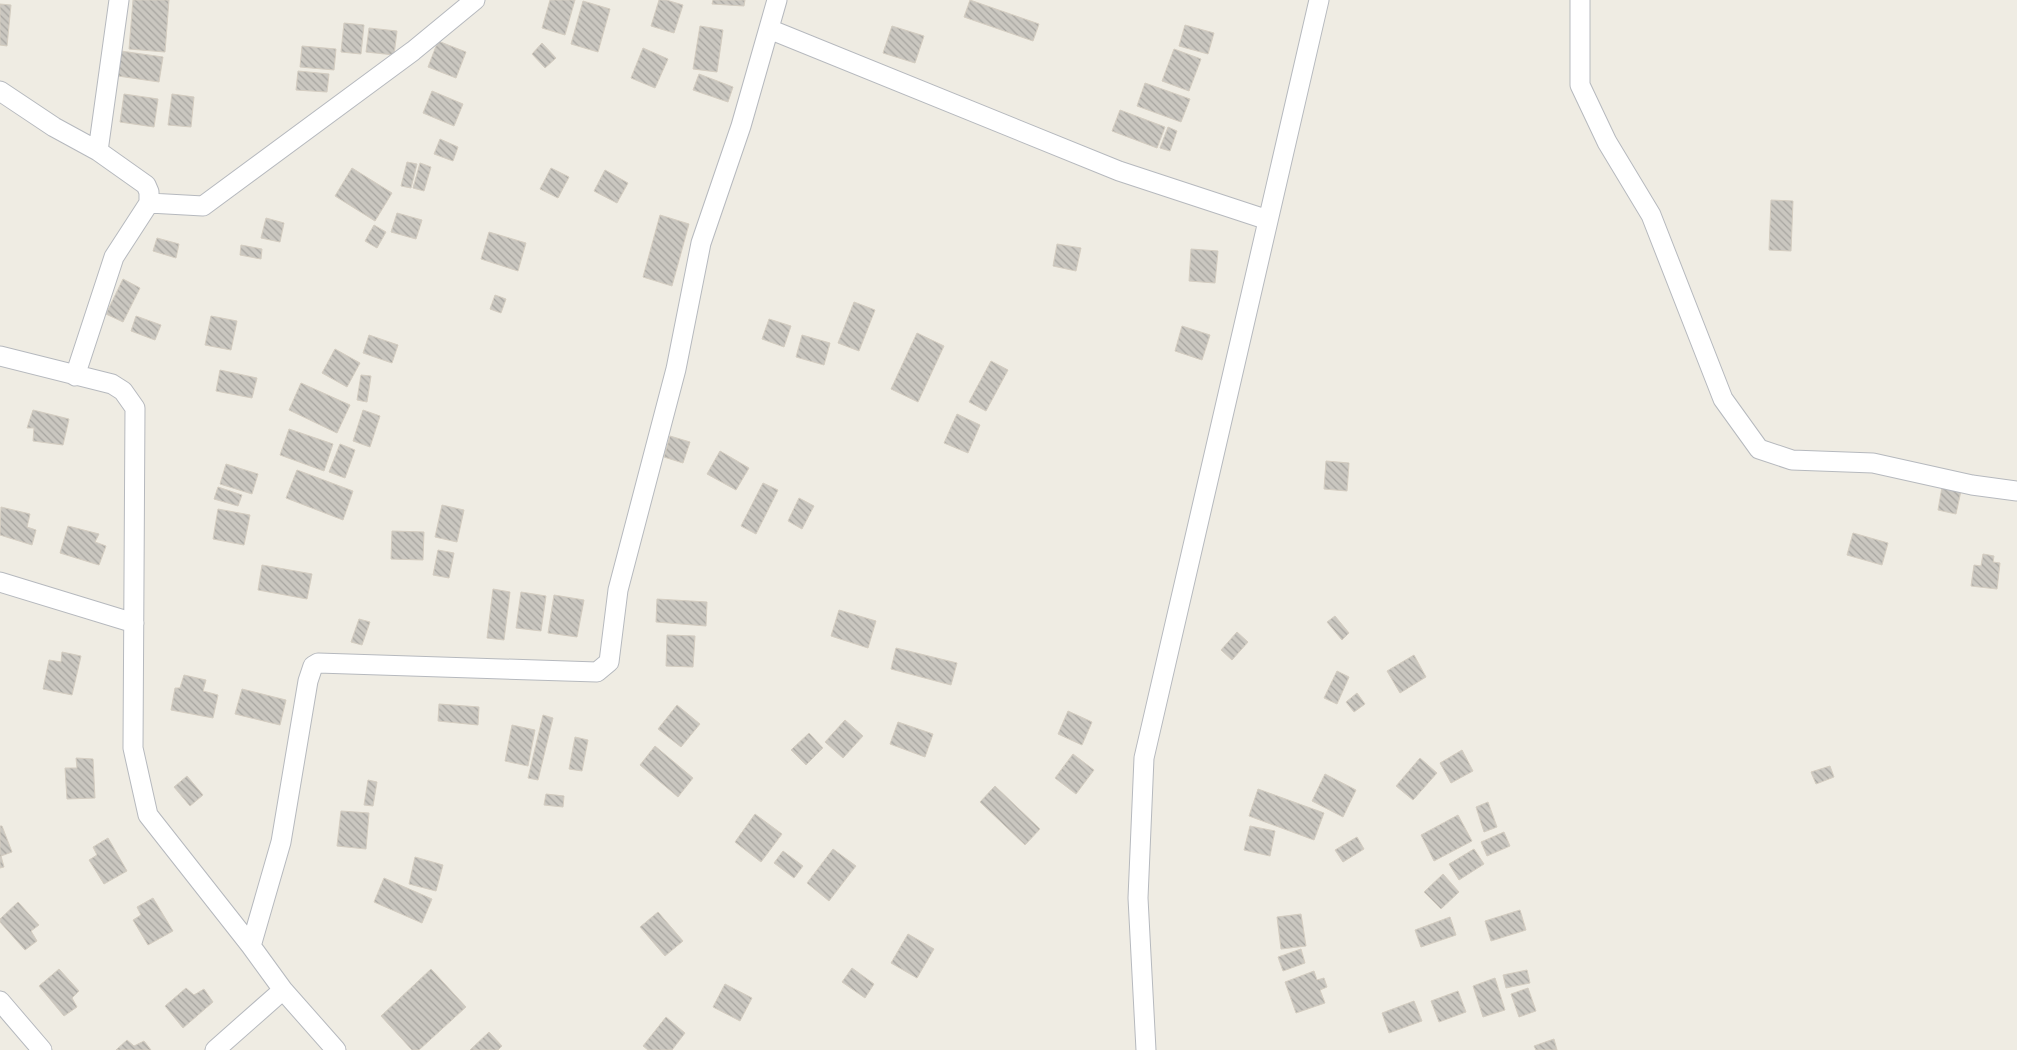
<svg xmlns="http://www.w3.org/2000/svg" width="2017" height="1050" font-family="Manrope,sans-serif">
	<style>
		.building { fill: url(#building-back-hatch); stroke: #d4cdc1 }
		.lines { fill: none; stroke-linecap: round; stroke-linejoin: round }
		.street-casing { stroke: #b6b9be; stroke-width: 21 }
		.street { stroke: #fff; stroke-width: 19 }
	</style>
	<defs>
		<pattern id="building-back-hatch" width="6" height="6" patternUnits="userSpaceOnUse" patternTransform="scale(1.25)"><rect width="6" height="6" fill="#cac7c0"/><path d="M-1 5l2 2M0 0l6 6M5-1l2 2" fill="none" stroke="#a7a5a0"/></pattern>
	</defs>
	<rect width="100%" height="100%" fill="#efece3"/>
	<!-- building -->
	<path class="building" d="M133 0H169L165 52 129 49Z
		M550 0H575L565 35 542 28Z
		M659 0H666L683 5 674 33 651 26Z
		M713 0H745L744 6 712 4Z
		M970 0 1039 24 1033 41 964 17Z
		M583 1 610 9 598 52 571 44Z
		M0 4 11 5 7 46 0 45Z
		M344 23 364 25 361 54 341 52Z
		M1185 25 1214 33 1208 54 1179 46Z
		M700 26 723 30 717 72 693 69Z
		M892 26 924 36 915 63 883 53Z
		M369 28 397 31 394 55 366 52Z
		M438 41 466 52 456 78 428 67Z
		M542 43 556 58 545 68 532 54Z
		M302 46 336 49 334 70 300 67Z
		M643 48 668 59 655 88 631 78Z
		M1174 49 1201 59 1189 91 1162 81Z
		M121 51 163 57 159 82 118 76Z
		M298 71 329 74 327 92 296 90Z
		M699 74 733 87 728 102 693 90Z
		M1145 83 1190 99 1181 122 1137 106Z
		M432 91 463 104 454 126 423 113Z
		M124 94 158 99 154 127 120 122Z
		M172 94 194 97 191 127 168 125Z
		M1120 110 1165 127 1157 148 1112 131Z
		M1168 127 1177 131 1170 151 1160 148Z
		M440 139 458 147 453 161 434 154Z
		M407 162 417 164 411 188 401 186Z
		M420 163 431 167 424 191 413 188Z
		M352 168 392 193 375 221 335 196Z
		M551 168 569 177 558 198 540 189Z
		M605 170 628 183 617 203 594 191Z
		M1771 200 1793 201 1791 251 1769 250Z
		M397 213 422 220 416 239 391 232Z
		M660 215 689 224 672 286 643 277Z
		M266 218 284 223 280 242 261 238Z
		M374 225 386 232 377 248 365 241Z
		M489 232 526 243 518 271 481 259Z
		M157 238 179 244 176 258 153 251Z
		M1057 244 1081 248 1076 271 1053 266Z
		M241 245 262 249 261 259 240 255Z
		M1191 249 1218 251 1215 283 1189 281Z
		M123 279 140 288 123 322 106 314Z
		M495 295 506 299 501 313 490 309Z
		M854 302 875 310 859 351 838 343Z
		M136 316 161 325 155 340 131 331Z
		M211 316 237 321 231 350 205 345Z
		M769 319 791 326 784 347 762 339Z
		M1182 326 1210 335 1202 360 1175 351Z
		M917 333 944 346 918 402 891 389Z
		M369 335 398 345 392 363 363 353Z
		M802 335 830 343 824 365 796 357Z
		M335 349 360 363 347 387 322 373Z
		M991 361 1008 370 986 411 969 402Z
		M220 370 257 378 252 398 216 391Z
		M361 375 371 376 367 402 357 400Z
		M301 383 350 405 337 433 289 410Z
		M33 410 69 419 63 445 33 441 34 428H27Z
		M363 410 380 416 370 447 353 441Z
		M957 414 980 425 968 453 944 443Z
		M289 429 333 444 324 471 280 455Z
		M670 436 690 442 683 463 664 457Z
		M340 444 355 450 345 478 329 472Z
		M720 451 749 468 736 490 707 474Z
		M1326 461 1349 463 1347 491 1324 489Z
		M226 464 258 474 252 494 220 484Z
		M297 470 353 491 343 520 286 498Z
		M763 483 778 490 756 534 741 526Z
		M218 487 242 495 238 506 214 499Z
		M1942 487 1961 491 1956 514 1938 510Z
		M799 498 814 506 802 529 788 521Z
		M442 505 464 510 457 542 435 537Z
		M1 507 30 514 27 527 36 530 32 545 0 535Z
		M218 509 250 515 244 545 213 539Z
		M68 526 99 534 95 542 106 546 99 565 60 553Z
		M392 531 424 532 423 560 391 559Z
		M1853 533 1888 543 1882 565 1847 555Z
		M438 550 454 553 449 578 433 575Z
		M1983 554 1994 556 1993 562 2000 563 1997 589 1971 586 1974 565 1981 566Z
		M262 565 312 574 307 599 258 590Z
		M493 589 510 592 504 640 487 638Z
		M521 592 546 596 541 631 516 628Z
		M554 595 584 600 577 637 548 633Z
		M657 599 707 602 706 626 656 622Z
		M839 610 876 621 868 648 831 636Z
		M1335 616 1349 633 1342 640 1327 622Z
		M359 619 370 622 362 645 351 642Z
		M1237 632 1248 642 1232 660 1221 650Z
		M667 635 695 636 693 667 666 666Z
		M896 648 957 663 951 685 891 669Z
		M62 652 81 656 72 695 43 689 49 660 61 662Z
		M1414 655 1426 677 1400 693 1387 671Z
		M1337 671 1349 677 1337 704 1324 698Z
		M184 675 206 680 203 691 218 695 213 718 171 710 175 688H180Z
		M242 689 286 700 280 725 235 714Z
		M1357 693 1365 704 1354 712 1346 702Z
		M439 704 479 707 478 725 438 721Z
		M677 705 700 724 681 747 658 729Z
		M1068 711 1092 722 1082 745 1058 734Z
		M543 715 553 718 538 780 528 778Z
		M845 720 863 736 843 758 825 742Z
		M898 722 933 734 925 757 890 744Z
		M512 725 535 730 528 766 505 761Z
		M809 733 823 748 806 765 791 750Z
		M575 737 588 740 582 771 569 769Z
		M655 746 693 778 678 797 640 765Z
		M1462 750 1473 771 1451 783 1440 763Z
		M1073 754 1094 770 1076 794 1055 778Z
		M76 758 93 759 95 798 67 799 65 768H77Z
		M1420 758 1437 773 1413 800 1396 786Z
		M1830 766 1834 777 1816 784 1811 772Z
		M1325 774 1356 790 1343 817 1312 801Z
		M187 776 203 795 190 806 174 787Z
		M368 780 377 782 373 806 364 805Z
		M995 786 1040 829 1025 845 980 802Z
		M1258 789 1324 813 1314 840 1249 816Z
		M546 794 564 796 563 807 544 805Z
		M1488 802 1497 827 1484 832 1476 807Z
		M341 811 369 813 366 849 337 846Z
		M755 814 782 834 761 862 735 842Z
		M1458 815 1472 841 1434 861 1421 835Z
		M0 826H2L12 852 1 856 4 867 0 868Z
		M1250 826 1275 831 1270 856 1244 850Z
		M1504 832 1510 846 1487 856 1481 842Z
		M1357 837 1364 849 1343 862 1335 850Z
		M108 838 127 871 104 884 89 860 97 855 93 847Z
		M833 849 856 866 829 901 807 883Z
		M1474 849 1484 864 1459 880 1449 864Z
		M783 851 803 866 794 878 774 863Z
		M415 857 443 865 436 891 409 884Z
		M1443 874 1459 892 1441 909 1424 892Z
		M384 878 432 899 422 923 374 902Z
		M153 898 173 931 148 945 133 920 141 915 137 907Z
		M18 902 39 925 31 931 37 941 25 950 0 922V919Z
		M1520 910 1526 930 1491 941 1485 921Z
		M658 912 683 941 665 956 640 927Z
		M1301 914 1306 946 1281 949 1277 917Z
		M1450 917 1456 935 1421 947 1415 930Z
		M908 934 934 949 917 978 891 963Z
		M1301 949 1305 963 1283 971 1278 957Z
		M852 968 874 984 865 998 842 982Z
		M59 969 79 991 72 998 77 1007 64 1016 39 986Z
		M431 969 466 1007 419 1050H412L381 1016Z
		M1527 970 1530 983 1506 988 1503 975Z
		M1314 971 1317 980 1324 978 1327 987 1320 990 1325 1003 1296 1013 1285 982Z
		M1495 978 1505 1010 1483 1017 1473 986Z
		M725 984 752 998 740 1021 713 1007Z
		M186 988 194 995 204 989 213 1002 183 1028 165 1006Z
		M1528 988 1536 1011 1519 1017 1511 994Z
		M1458 991 1466 1012 1439 1022 1431 1001Z
		M1414 1001 1422 1021 1389 1033 1382 1013Z
		M666 1017 685 1033 672 1050H648L643 1046Z
		M489 1032 502 1046 498 1050H470Z
		M1554 1039 1557 1050H1536L1534 1046Z
		M127 1040 134 1046 144 1041 151 1050H116Z"/>
	<g class="lines">
		<!-- street casing -->
		<g class="street-casing">
			<path id="street" d="M1580 0V85L1607 142 1651 215 1723 399 1759 449 1792 460 1873 463 1972 485 2017 491
				M769 29 1119 171 1268 220
				M0 91 54 127 98 151 146 185 149 192V203L114 257 75 376
				M98 151 119 0
				M149 203 203 206 413 51 475 0
				M0 356 112 384 123 391 135 408 133 748 148 815 251 946 283 990 336 1050
				M0 582 134 623
				M251 946 281 842 308 681 313 666 318 663 597 672 609 662 618 590 676 369 701 243 741 126 777 0
				M0 1001 42 1050
				M215 1050 283 990
				M1146 1050 1138 898 1144 758 1319 0"/>
		</g>
		<!-- street -->
		<use href="#street" class="street"/>
	</g>
</svg>
